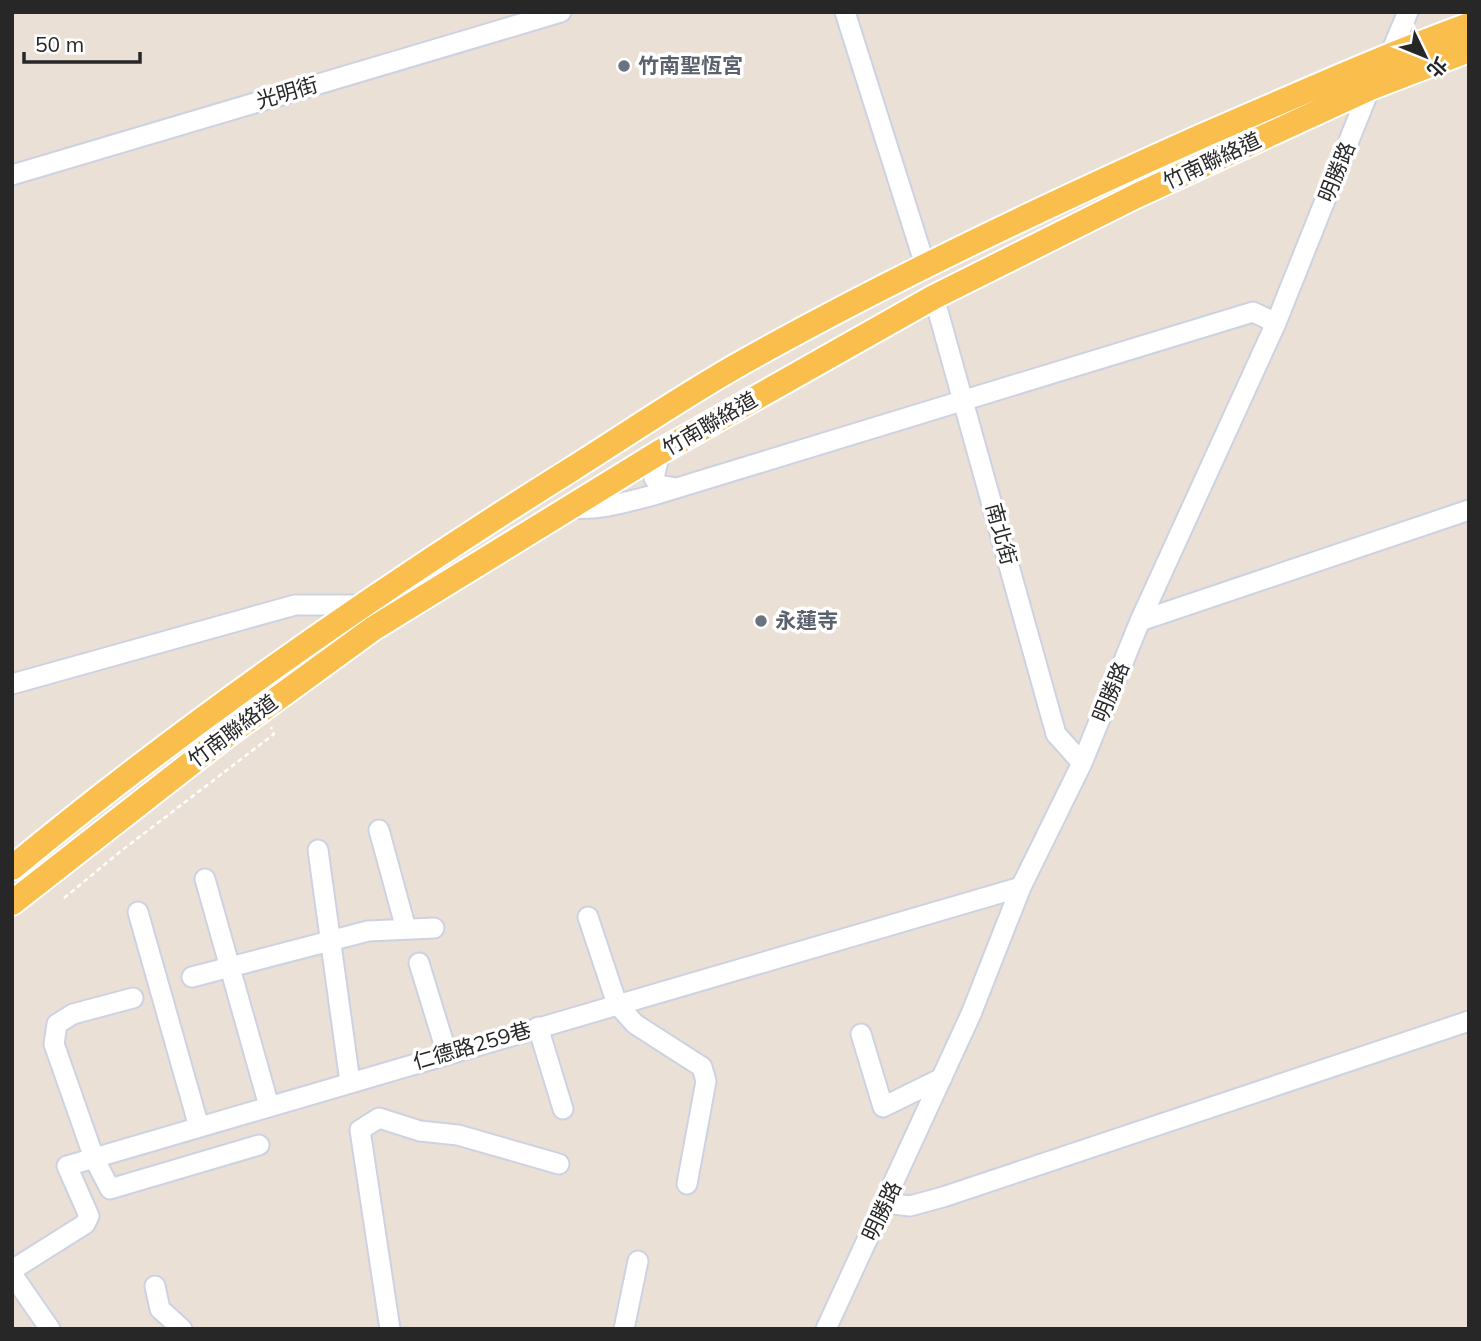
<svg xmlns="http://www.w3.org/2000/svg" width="1481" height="1341" font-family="Mulish,'Noto Sans TC',sans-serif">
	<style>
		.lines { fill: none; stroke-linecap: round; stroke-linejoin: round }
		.minor-casing { stroke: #ccd2e2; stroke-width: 23 }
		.major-casing { stroke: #fff; stroke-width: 28 }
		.path { stroke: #fff; stroke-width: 2.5; stroke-dasharray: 5 3.5; stroke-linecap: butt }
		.minor { stroke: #fff; stroke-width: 19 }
		.major { stroke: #fabe4d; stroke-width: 24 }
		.worship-dot { fill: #6b7280; stroke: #fff; stroke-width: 2.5 }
		.labels { text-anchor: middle; stroke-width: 7; stroke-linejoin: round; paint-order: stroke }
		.worship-label { font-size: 21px; font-weight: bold; fill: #5b616d; stroke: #fff; text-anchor: start }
		.street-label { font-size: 21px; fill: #272727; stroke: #fff }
	</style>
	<rect width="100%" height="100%" fill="#ebe0d6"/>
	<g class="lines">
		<!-- minor casing -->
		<g class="minor-casing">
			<path id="minor" d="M845 12 925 265
				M12 175 561 12
				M934 297 1056 734 1082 763
				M660 452 654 478 659 485 676 488
				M569 508C598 511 626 502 654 495L1253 312 1276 323
				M1140 621 1469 510
				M12 684 295 605H361L364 610
				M379 830 406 929
				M318 850 350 1082
				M205 879 269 1106
				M138 912 199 1127
				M588 917 617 1004 635 1024 702 1067 706 1081 687 1184
				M419 963 447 1054
				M192 977 368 931 434 928
				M133 998 73 1014 57 1024 54 1044 94 1158 110 1189 259 1145
				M538 1027 563 1109
				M861 1034 883 1107 942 1078
				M885 1203 910 1206 943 1197 1469 1021
				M12 1270 85 1224 89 1216 67 1166 1021 887
				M12 1274 50 1329
				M155 1286 160 1309 182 1329
				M390 1329 360 1130 379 1118 420 1131 458 1135 559 1164
				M624 1329 638 1261
				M826 1329 971 1014 1021 887 1082 763 1140 621 1276 323 1370 88 1390 54 1408 12"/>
		</g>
		<!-- major casing -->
		<g class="major-casing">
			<path id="major" d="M12 868C189 721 377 591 572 469 629 433 686 394 745 361 893 278 1047 205 1202 136 1291 98 1378 58 1469 25
				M12 903 227 735 374 628 660 452 934 297 1136 196 1370 88 1469 50"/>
		</g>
		<!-- path -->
		<path class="path" d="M64 898 121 851 274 734 271 727"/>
		<!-- minor -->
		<use href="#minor" class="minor"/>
		<!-- major -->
		<use href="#major" class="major"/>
	</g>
	<!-- markers -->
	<g class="worship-dot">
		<circle cx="624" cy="66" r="7"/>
		<circle cx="761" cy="621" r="7"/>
	</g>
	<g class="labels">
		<!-- worship labels -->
		<g class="worship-label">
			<text x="638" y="73">竹南聖恆宮</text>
			<text x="775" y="628">永蓮寺</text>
		</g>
		<!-- street labels -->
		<g class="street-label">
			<text transform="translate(287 93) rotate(-16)" y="7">光明街</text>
			<text transform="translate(1212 161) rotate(-25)" y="7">竹南聯絡道</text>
			<text transform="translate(1337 172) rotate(-68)" y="7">明勝路</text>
			<text transform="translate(710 424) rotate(-30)" y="7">竹南聯絡道</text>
			<text transform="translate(1001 534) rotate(75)" y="7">南北街</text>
			<text transform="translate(1111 692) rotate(-68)" y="7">明勝路</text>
			<text transform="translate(233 731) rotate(-37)" y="7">竹南聯絡道</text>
			<text transform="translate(472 1046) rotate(-16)" y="7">仁德路259巷</text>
			<text transform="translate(882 1211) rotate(-65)" y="7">明勝路</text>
		</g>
	</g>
	<!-- border -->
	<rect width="1481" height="1341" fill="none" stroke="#272727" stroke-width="28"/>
	<!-- north arrow -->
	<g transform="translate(1425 56) rotate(133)" stroke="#ffffff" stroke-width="5" paint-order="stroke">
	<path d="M0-5L12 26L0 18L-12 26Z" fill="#272727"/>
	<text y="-10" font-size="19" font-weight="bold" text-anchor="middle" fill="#272727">北</text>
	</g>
	<!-- scale -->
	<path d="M24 52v10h116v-10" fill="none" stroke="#272727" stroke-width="3.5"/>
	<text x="35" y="52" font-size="21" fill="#272727" stroke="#ffffff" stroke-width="5" paint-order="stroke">50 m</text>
</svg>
